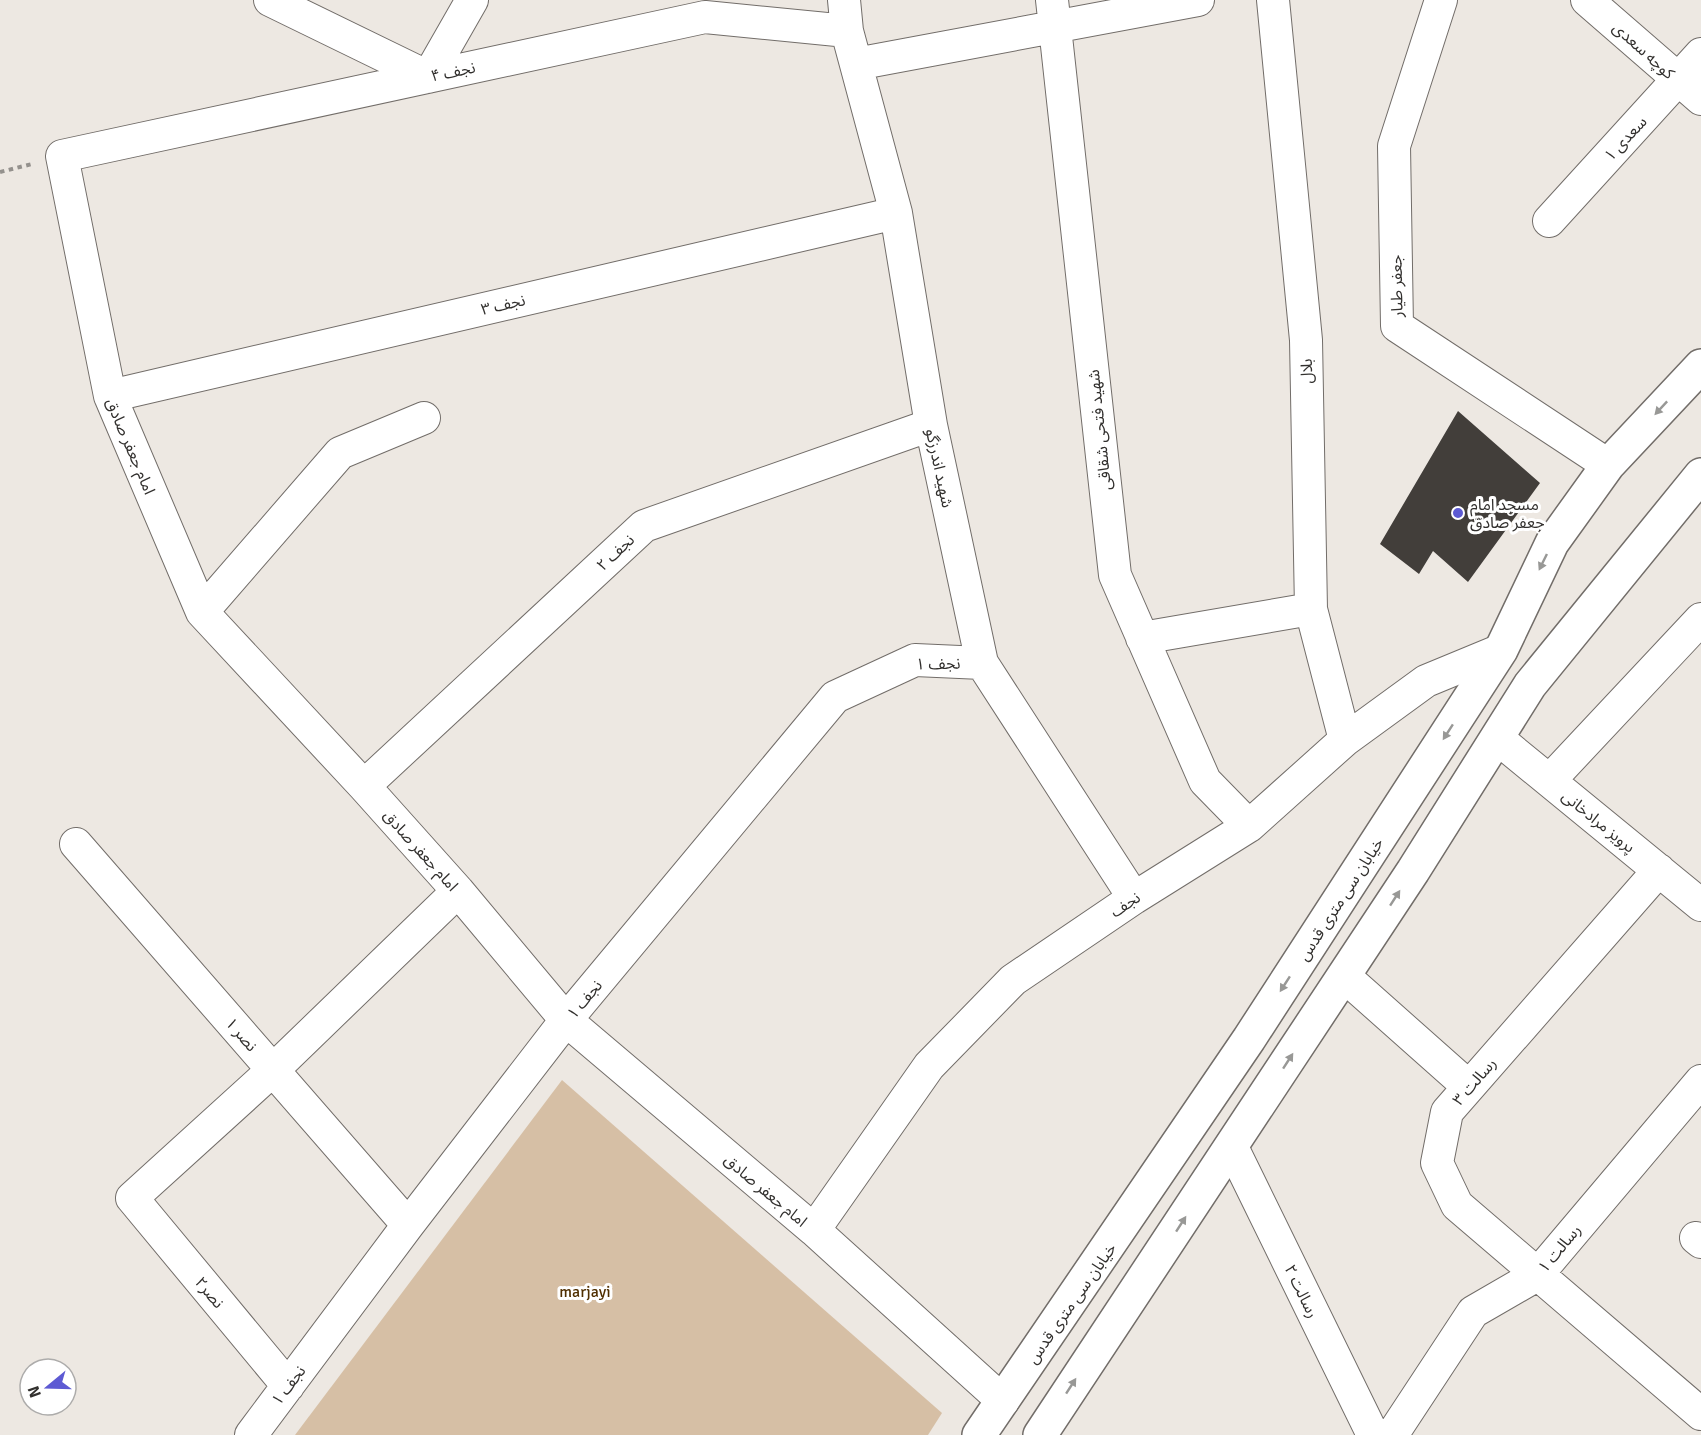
<svg xmlns="http://www.w3.org/2000/svg" width="1701" height="1435" font-family="Signika,'Noto Sans Arabic',sans-serif">
	<style>
		.green { fill: #d6bfa5 }
		.building { fill: #423e3a }
		.lines { fill: none; stroke-linecap: round; stroke-linejoin: round }
		.street-casing { stroke: #726d69; stroke-width: 34 }
		.secondary-casing { stroke: #726d69; stroke-width: 36 }
		.path { stroke: #94918d; stroke-width: 4; stroke-dasharray: 4.5 4.5; stroke-linecap: butt }
		.street { stroke: #fff; stroke-width: 32 }
		.secondary { stroke: #fff; stroke-width: 33 }
		.oneway { fill: #989896 }
		.poi-dot { fill: #5d5ad3; stroke: #fff; stroke-width: 2 }
		.labels { text-anchor: middle; stroke-width: 6; stroke-linejoin: round; paint-order: stroke }
		.street-label { font-size: 16px; fill: #32302e; stroke: #fff }
		.poi-label { font-size: 16px; fill: #32302e; stroke: #fff; text-anchor: start }
		.park-label { font-size: 16px; fill: #502f00; stroke: #fff }
	</style>
	<rect width="100%" height="100%" fill="#ede8e2"/>
	<!-- green -->
	<path class="green" d="M562 1080 942 1413 928 1435H295Z"/>
	<!-- building -->
	<path class="building" d="M1458 411 1540 483 1468 582 1433 551 1419 574 1380 544Z"/>
	<g class="lines">
		<!-- street casing -->
		<g class="street-casing">
			<path id="street" d="M270 0 428 77 472 0
				M844 0 847 31 896 213 931 425 982 663 1134 898
				M1052 0 1115 575 1205 781 1249 826
				M1273 0 1306 340 1311 609 1345 740
				M1441 0 1394 146 1397 326 1608 465
				M1587 0 1701 99
				M847 31 705 17 62 156 110 396 202 612 364 786 458 891 566 1020 814 1230 1003 1401
				M856 64 1198 0
				M1549 221 1701 54
				M110 396 896 213
				M202 612 340 453 424 418
				M1142 638 1311 609
				M1497 738 1701 905
				M1550 780 1701 619
				M364 786 644 526 931 425
				M76 844 408 1225
				M1659 870 1447 1112 1437 1163 1457 1205 1701 1414
				M1344 976 1469 1087
				M1232 1147 1373 1435
				M814 1230 929 1066 1013 980 1134 898 1249 826 1345 740 1426 681 1501 650
				M1696 1238 1701 1242
				M288 1386 132 1198 273 1070 458 891
				M251 1435 408 1225 566 1020 835 697 915 660 982 663
				M1392 1435 1473 1312 1537 1275 1701 1081"/>
		</g>
		<!-- secondary casing -->
		<g class="secondary-casing">
			<path id="secondary" d="M979 1435 1249 1039 1501 650 1552 543 1608 465 1701 366
				M1040 1435 1413 871 1530 685 1701 475"/>
		</g>
		<!-- path -->
		<path class="path" d="M0 172 32 164"/>
		<!-- street -->
		<use href="#street" class="street"/>
		<!-- secondary -->
		<use href="#secondary" class="secondary"/>
	</g>
	<!-- one-way arrows -->
	<defs><path id="oneway-solid" d="M-6-.8H1V-3.2L6.5 0L1 3.2V.8H-6Z" transform="scale(1.5)"/></defs>
	<g class="oneway">
		<use href="#oneway-solid" transform="translate(1661 408) rotate(133)"/>
		<use href="#oneway-solid" transform="translate(1543 562) rotate(116)"/>
		<use href="#oneway-solid" transform="translate(1448 732) rotate(123)"/>
		<use href="#oneway-solid" transform="translate(1395 898) rotate(-57)"/>
		<use href="#oneway-solid" transform="translate(1285 984) rotate(123)"/>
		<use href="#oneway-solid" transform="translate(1288 1061) rotate(-57)"/>
		<use href="#oneway-solid" transform="translate(1181 1224) rotate(-57)"/>
		<use href="#oneway-solid" transform="translate(1071 1386) rotate(-57)"/>
	</g>
	<!-- markers -->
	<circle class="poi-dot" cx="1458" cy="513" r="6"/>
	<g class="labels">
		<!-- street labels -->
		<g class="street-label">
			<text transform="translate(1644 50) rotate(42)" y="6">کوچه سعدی</text>
			<text transform="translate(453 71) rotate(-12)" y="6">نجف ۴</text>
			<text transform="translate(1625 138) rotate(-47)" y="6">سعدی ۱</text>
			<text transform="translate(1396 286) rotate(-91)" y="6">جعفر طیار</text>
			<text transform="translate(503 304) rotate(-13)" y="6">نجف ۳</text>
			<text transform="translate(1306 371) rotate(-91)" y="6">بلال</text>
			<text transform="translate(1099 430) rotate(-96)" y="6">شهید فتحی شقاقی</text>
			<text transform="translate(131 446) rotate(67)" y="6">امام جعفر صادق</text>
			<text transform="translate(940 468) rotate(78)" y="6">شهید اندرزگو</text>
			<text transform="translate(615 552) rotate(-43)" y="6">نجف ۲</text>
			<text transform="translate(938 663) rotate(-1)" y="6">نجف ۱</text>
			<text transform="translate(1599 821) rotate(39)" y="6">پرویز مرادخانی</text>
			<text transform="translate(421 850) rotate(48)" y="6">امام جعفر صادق</text>
			<text transform="translate(1340 899) rotate(-57)" y="6">خیابان سی متری قدس</text>
			<text transform="translate(1125 904) rotate(-34)" y="6">نجف</text>
			<text transform="translate(584 999) rotate(-50)" y="6">نجف ۱</text>
			<text transform="translate(242 1034) rotate(49)" y="6">نصر ۱</text>
			<text transform="translate(1474 1081) rotate(-49)" y="6">رسالت ۳</text>
			<text transform="translate(766 1190) rotate(40)" y="6">امام جعفر صادق</text>
			<text transform="translate(1559 1248) rotate(-50)" y="6">رسالت ۱</text>
			<text transform="translate(1302 1291) rotate(64)" y="6">رسالت ۲</text>
			<text transform="translate(210 1292) rotate(50)" y="6">نصر۲</text>
			<text transform="translate(1071 1303) rotate(-55)" y="6">خیابان سی متری قدس</text>
			<text transform="translate(288 1385) rotate(-53)" y="6">نجف ۱</text>
		</g>
		<!-- poi labels -->
		<g class="poi-label">
			<text x="1470" y="510">مسجد امام<tspan x="1470" dy="18">جعفر صادق</tspan></text>
		</g>
		<!-- park labels -->
		<g class="park-label">
			<text x="585" y="1297">marjayi</text>
		</g>
	</g>
	<!-- north arrow -->
	<g transform="translate(48 1387) rotate(251)"><circle r="28" fill="#ffffff" stroke="#adacab" stroke-width="1.5"/>
	<path d="M0-4.5L10 22L0 15L-10 22Z" fill="#5d5ad3"/>
	<text y="-9" font-size="16" font-weight="bold" text-anchor="middle" fill="#32302e">N</text>
	</g>
</svg>
